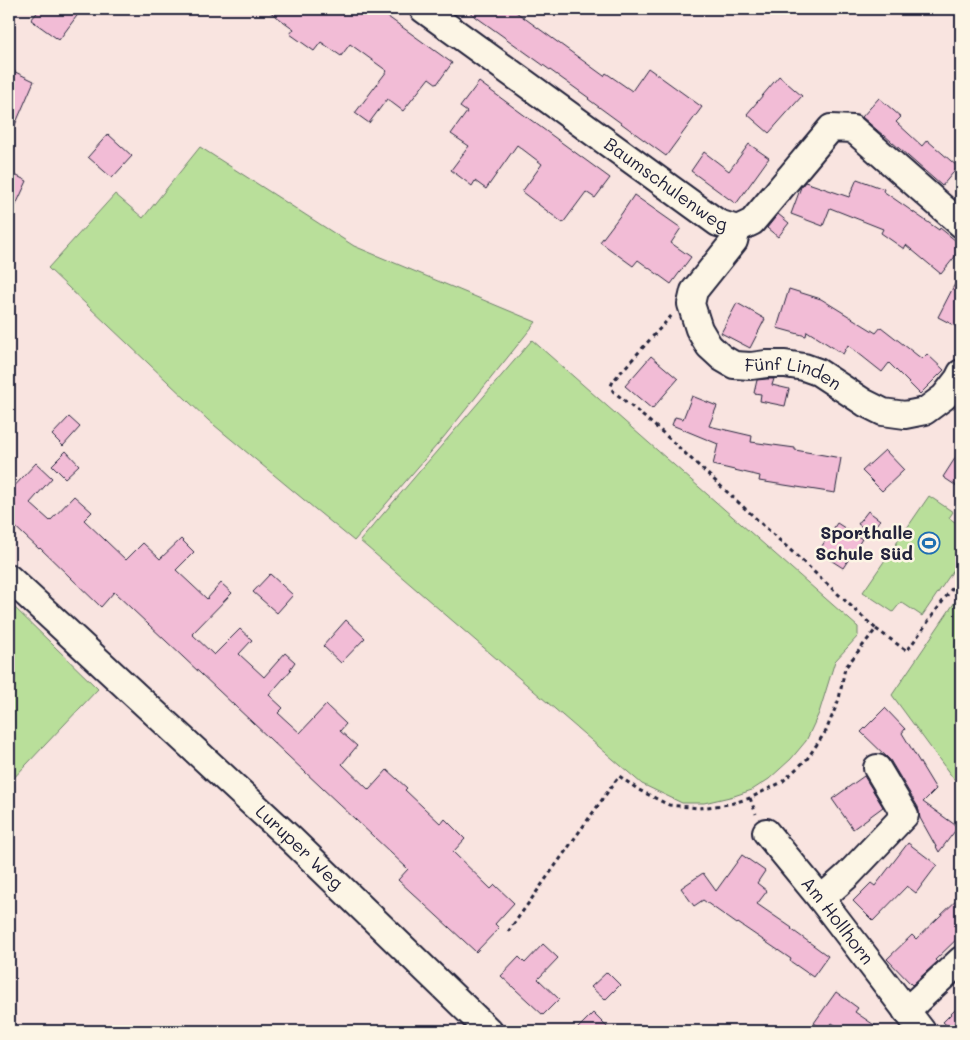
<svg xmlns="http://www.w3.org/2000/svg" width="970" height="1040" font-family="Mali,sans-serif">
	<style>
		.green { fill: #b9df9a; stroke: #6e806a }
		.building { fill: #f2bcd6; stroke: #22223b }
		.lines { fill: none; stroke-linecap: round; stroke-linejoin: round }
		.minor-casing { stroke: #22223b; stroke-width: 30 }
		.path { stroke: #22223b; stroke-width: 3; stroke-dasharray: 4 4; stroke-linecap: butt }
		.minor { stroke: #fcf5e5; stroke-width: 26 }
		.labels { text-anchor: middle; stroke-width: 5; stroke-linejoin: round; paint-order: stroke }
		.street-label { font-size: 18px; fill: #22223b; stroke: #fcf5e5 }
		.poi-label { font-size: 18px; font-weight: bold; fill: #22223b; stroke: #fcf5e5; text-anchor: end }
	</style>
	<rect width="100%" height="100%" fill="#f9e4e0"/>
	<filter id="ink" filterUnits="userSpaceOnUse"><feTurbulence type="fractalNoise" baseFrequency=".02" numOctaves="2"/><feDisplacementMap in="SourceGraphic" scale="10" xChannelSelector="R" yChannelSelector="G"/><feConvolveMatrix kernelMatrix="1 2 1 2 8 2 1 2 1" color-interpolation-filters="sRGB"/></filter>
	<g filter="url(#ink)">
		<!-- green -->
		<path class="green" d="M200 147 354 246 536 322 443 438 354 541 315 509 208 420 48 268 115 194 143 218Z
			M532 340 858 627V636L835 661 819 713 806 741 791 759 769 779 752 790 734 796 704 803H682L642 784 360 541Z
			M929 496 953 512 949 518 961 526V559L922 616 901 602 893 612 863 592Z
			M961 593V789L892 695Z
			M9 602 98 689 9 783Z"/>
		<!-- building -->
		<path class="building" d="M40 9H82L59 40 31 20Z
			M266 9H377L452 63 437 84 429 78 403 111 387 99 369 123 355 113 387 71 350 44 341 56 321 42 314 51 290 34 294 29Z
			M465 9H512L604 76 606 73 632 91 648 68 702 107 666 156 588 99 589 98Z
			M9 69 34 81 9 139Z
			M779 76 802 96 769 133 747 114Z
			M479 82 610 178 595 198 586 192 563 223 522 192 542 164 517 145 486 189 475 181 472 186 451 170 469 146 451 134 467 112 460 107Z
			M879 98 901 117 896 122 922 146 927 140 958 167 942 186 884 135V136L862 117Z
			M108 134 132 156 112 178 88 157Z
			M749 144 769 158 736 204 691 171 704 152 729 171Z
			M9 172 27 181 9 220Z
			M857 179 884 189 883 191 939 230 940 228 961 245V249L941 274 906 245 904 249 881 233 883 229 830 208 823 226 791 214 801 187 805 182 849 197Z
			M634 195 681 228 671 243 691 257 671 284 638 260 633 266 600 242 622 213Z
			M778 214 789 223 778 237 767 228Z
			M961 272V329L938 317Z
			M789 289 821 299 876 333 881 327 922 359 927 354 944 370 920 394 889 363 882 372 848 345 843 354 807 331 806 336 777 328Z
			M737 303 765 319 750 348 721 333Z
			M651 356 678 379 652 409 625 386Z
			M767 379H774L772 385 789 389 785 406 760 401 761 394 754 393 757 380Z
			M692 396 717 406 709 426 752 436 751 442 795 448V450L841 458 835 493 759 481 760 476 713 465 718 444 672 425 675 417 683 419Z
			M69 417 80 427 63 446 52 435Z
			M961 449V489L943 477Z
			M885 450 904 470 882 491 862 471Z
			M66 451 79 465 65 478 52 465Z
			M36 463 52 478 30 503 50 521 74 496 92 512 84 520 126 560 143 543 160 559 181 539 194 552 176 570 207 599 221 583 232 593 192 634 214 655 240 629 252 640 239 654 264 677 285 653 295 662 290 669 291 670 269 695 283 708 278 713 300 733 326 705 346 724 340 731 357 746 342 764 369 790 387 770 407 788 405 790 441 824 445 819 465 839 453 852 491 889 495 885 514 903 495 924 499 928 476 952 398 880 408 869 114 592 101 607 40 548 39 549 9 521V492Z
			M868 511 880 520 870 532 858 524Z
			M837 523 862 539 843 568 818 552Z
			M270 574 293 595 277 613 253 592Z
			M346 620 365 638 341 663 323 646Z
			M885 708 905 729 902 733 936 789 923 802 958 827 939 852 920 818 918 807 890 760 861 732Z
			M864 776 883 807 853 829 832 799Z
			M908 843 937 865 916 893 907 886 873 921 853 901 871 883 875 886Z
			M742 855 765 871 757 883 767 891 757 904 792 928 791 929 828 956 813 977 790 961 791 959 738 923 737 924 703 900 694 906 681 888 703 873 716 891Z
			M961 896V935L935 960 937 962 912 985 887 959 912 935 916 939Z
			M543 944 558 958 538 979 559 999 543 1015 501 976 519 957 525 963Z
			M607 972 620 985 605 1000 591 987Z
			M836 992 858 1008 855 1012 883 1031H844L832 1023 825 1031 814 1023Z
			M961 1004V1031H953L943 1022Z
			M593 1013 611 1031H575Z"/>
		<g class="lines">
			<!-- minor casing -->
			<g class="minor-casing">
				<g id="minor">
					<path id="s1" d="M423 9 718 223 737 229 752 222 831 128 853 129 961 224"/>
					<path id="s2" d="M737 229 734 241 694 291 691 304 699 329 709 346 722 358 734 365 751 366 766 364H785L804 367 818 372 865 403 883 412 905 415 925 411 944 397 958 379 961 373"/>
					<path id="s3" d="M9 578 292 840 489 1031"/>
					<path id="s4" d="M766 832 821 899 922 1031"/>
					<path d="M821 899 848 875 905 815 877 768"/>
					<path d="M906 1011 961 960"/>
				</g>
			</g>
			<!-- path -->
			<path class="path" d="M876 629 907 651 961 576
				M750 798 756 814
				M508 932 619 776 639 790 669 805 699 808 730 804 750 798 782 782 807 759 826 731 839 699 845 668 876 629 662 432 613 391 611 386 613 381 672 315"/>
			<!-- minor -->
			<use href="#minor" class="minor"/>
		</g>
	</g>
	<!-- icons -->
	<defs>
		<g id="stadium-ring" transform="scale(1.125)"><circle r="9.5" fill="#fcf5e5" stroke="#1f6fb2" stroke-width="1.5"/><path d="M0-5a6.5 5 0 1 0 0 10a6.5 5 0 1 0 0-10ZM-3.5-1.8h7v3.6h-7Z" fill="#1f6fb2"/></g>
	</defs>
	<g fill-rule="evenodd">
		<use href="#stadium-ring" x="929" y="543"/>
	</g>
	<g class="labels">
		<!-- street labels -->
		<g class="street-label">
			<text dy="6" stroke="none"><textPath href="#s1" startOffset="300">Baumschulenweg</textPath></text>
			<text dy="6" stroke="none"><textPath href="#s2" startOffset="228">Fünf Linden</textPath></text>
			<text dy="6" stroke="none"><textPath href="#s3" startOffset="396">Luruper Weg</textPath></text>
			<text dy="6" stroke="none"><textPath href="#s4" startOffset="114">Am Hollhorn</textPath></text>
		</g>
		<!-- poi labels -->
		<g class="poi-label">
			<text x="913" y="539">Sporthalle<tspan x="913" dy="21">Schule Süd</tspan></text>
		</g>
	</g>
	<!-- margin -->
	<rect width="970" height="1040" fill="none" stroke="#fcf5e5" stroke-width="30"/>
	<rect x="15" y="15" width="940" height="1010" fill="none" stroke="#22223b" stroke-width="2" filter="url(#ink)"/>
</svg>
